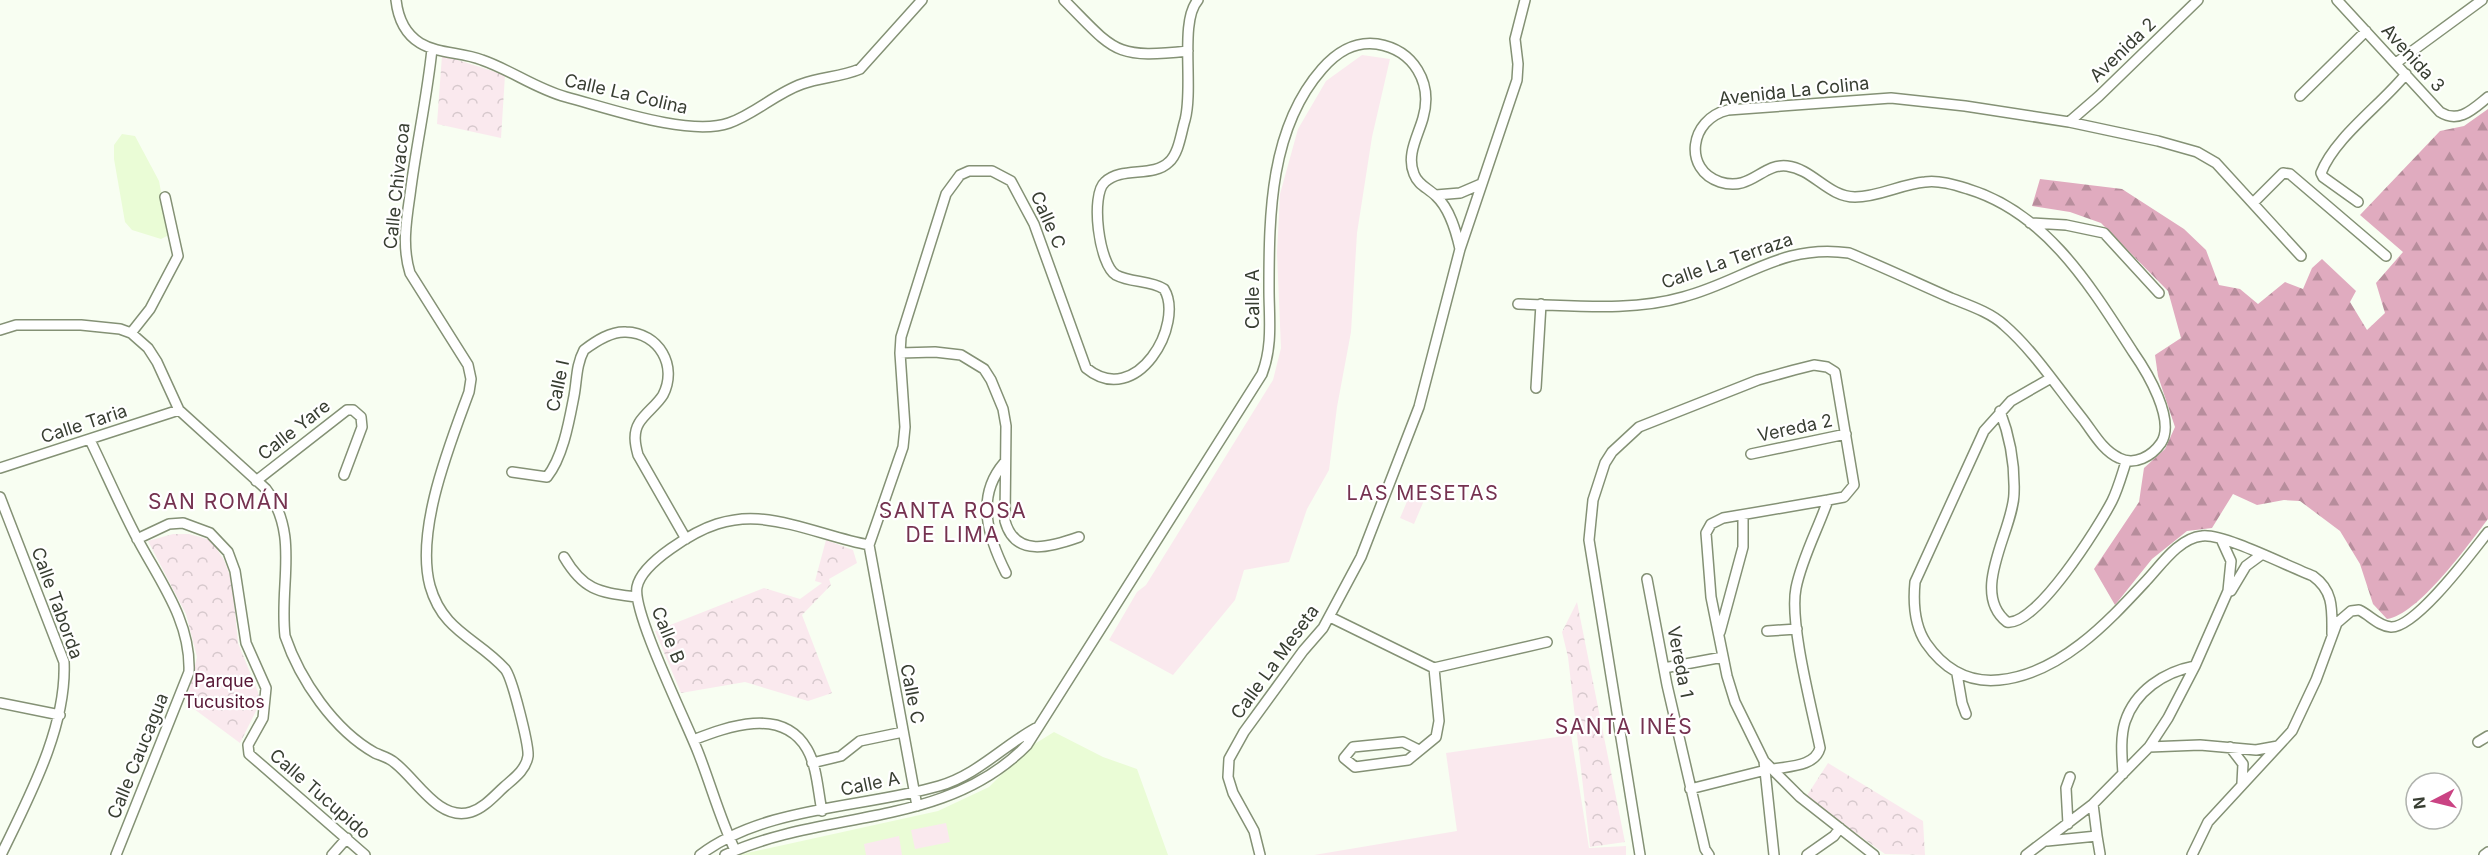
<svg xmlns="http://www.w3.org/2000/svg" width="2488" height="855" font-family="Inter,sans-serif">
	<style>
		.built { fill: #eafcd6 }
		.grass { fill: #fae9ee }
		.forest { fill: url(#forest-firs) }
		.park { fill: url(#park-crowns) }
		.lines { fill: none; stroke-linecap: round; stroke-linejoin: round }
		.minor-casing { stroke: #849175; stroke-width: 12 }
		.minor { stroke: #fff; stroke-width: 9 }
		.labels { text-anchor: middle; stroke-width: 4.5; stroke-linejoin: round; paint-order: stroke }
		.street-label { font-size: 18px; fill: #383e32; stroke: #fff }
		.park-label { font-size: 18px; fill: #571836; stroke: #fff }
		.neighbourhood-label { font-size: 20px; letter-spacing: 1.5px; fill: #753250; stroke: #fff }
		.quarter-label { font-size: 21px; letter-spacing: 1.5px; fill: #753250; stroke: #fff }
	</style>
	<defs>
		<pattern id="forest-firs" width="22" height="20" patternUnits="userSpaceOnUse" patternTransform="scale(1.5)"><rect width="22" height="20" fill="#e0abbf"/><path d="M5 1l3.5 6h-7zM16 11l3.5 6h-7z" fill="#b78d9c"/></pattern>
		<pattern id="park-crowns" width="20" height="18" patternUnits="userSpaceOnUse" patternTransform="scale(1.5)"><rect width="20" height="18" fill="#fae9ee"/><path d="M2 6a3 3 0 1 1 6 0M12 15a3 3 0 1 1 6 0" fill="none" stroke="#d7c9cd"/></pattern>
	</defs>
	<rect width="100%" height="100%" fill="#f8fef2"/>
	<!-- built -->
	<path class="built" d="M122 134 135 136 159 181 169 235 161 239 132 230 125 222 114 159V145Z
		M1054 732 1103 757 1137 769 1168 855H738L938 811 989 787 1028 748Z"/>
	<!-- grass -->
	<path class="grass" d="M1362 55 1390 59 1372 137 1357 233 1351 332 1337 407 1329 470 1307 509 1289 562 1244 570 1235 600 1173 675 1109 640 1137 592 1146 585 1273 380 1281 348 1277 253 1280 194 1298 129 1326 81Z
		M1411 492 1425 498 1414 524 1400 518Z
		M1571 735 1589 848 1626 846V855H1314L1457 831 1446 753Z
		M946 823 950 842 915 849 911 830Z
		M899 836 902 855H866L864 844Z"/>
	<!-- forest -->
	<path class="forest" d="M2488 109V519C2468 545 2418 615 2387 619L2373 604 2360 564 2340 531 2300 501 2284 500 2257 505 2233 494 2212 528 2187 531 2152 559 2115 605 2094 569 2139 502 2144 468 2165 449 2175 427 2158 376 2155 355 2181 338 2168 291 2101 223 2070 212 2032 206 2040 179 2122 189 2184 229 2206 250 2219 285 2240 289 2258 304 2285 282 2303 289 2312 268 2322 259 2356 291 2350 302 2367 330 2385 313 2376 283 2403 252 2360 215 2440 131 2464 126Z"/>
	<!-- park -->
	<path class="park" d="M442 55 505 75 501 138 437 124Z
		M173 534H189L211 540 224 560 232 581 238 643 258 692 260 703 240 743 186 703 197 657 186 614 148 541Z
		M826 540 853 550 857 563 829 579 831 585 802 615 832 693 808 701 745 682 681 693 655 631 764 588 800 599 822 583 815 581Z
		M1577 602 1625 842 1590 847 1568 657 1562 632Z
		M1828 763 1923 821 1925 855 1885 854 1806 797Z"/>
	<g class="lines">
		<!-- minor casing -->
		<g class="minor-casing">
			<path id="minor" d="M396 0C398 18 404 33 420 43 438 54 462 52 482 60 511 70 536 89 566 97 608 108 689 137 729 123 755 114 776 93 802 84 821 77 841 77 860 69L922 0
				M1064 0C1115 51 1113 59 1188 51
				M2337 0 2440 112C2459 124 2473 109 2488 97
				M2396 63 2482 0
				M2300 96 2366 31
				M2069 122 2099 96 2198 0
				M1436 195 1460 193 1481 184
				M2358 202 2323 177 2321 173C2335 137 2381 105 2406 74
				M2253 203 2283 173 2290 174 2386 256
				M2030 223 2066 225 2104 233 2159 293
				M1518 304C1572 305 1631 312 1683 297 1744 281 1782 243 1849 253 1883 267 1917 283 1951 298 1968 305 1990 312 2004 325 2034 351 2057 387 2082 418 2093 432 2102 450 2119 458 2135 466 2152 456 2161 443 2176 420 2147 372 2133 352 2091 287 2047 213 1968 189 1955 185 1939 180 1925 182 1901 184 1879 197 1855 197 1828 197 1813 169 1787 166 1762 163 1751 192 1720 182 1683 170 1689 119 1728 110L1891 98 1965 106 2069 122 2158 141 2197 152 2216 163 2301 256
				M0 330 16 325H81L120 329 131 333 148 348 157 362 179 410 266 489C300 535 279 583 285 636 300 680 334 730 375 753 382 756 390 758 395 763 417 780 439 822 471 812 484 808 494 796 504 787 513 779 526 770 528 756 529 745 512 677 505 669 477 638 443 632 430 586 415 530 450 444 469 392L471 379 468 365 410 273C402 247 406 222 410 195 416 146 427 98 432 49
				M131 333 150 309 178 256 165 197
				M900 353 935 352 961 355 984 369 991 380 1003 409 1006 426 1005 521C1015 558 1051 547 1079 537
				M2051 378 2011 401 1984 431 1915 582C1913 603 1914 625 1926 643 1944 669 1968 683 1999 680 2060 674 2107 623 2146 581 2161 565 2179 538 2202 536 2223 533 2289 567 2313 576 2334 591 2332 610 2332 634
				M1536 388 1541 304
				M2000 411C2010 437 2015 466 2014 494 2013 531 1969 592 2007 622 2036 627 2099 526 2112 501 2118 489 2122 474 2126 462
				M90 440C106 473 121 508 138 540 161 583 191 622 189 672L116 855
				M1751 454 1846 434
				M1004 463C975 497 988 537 1006 573
				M0 468 179 410
				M512 472 547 477C563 457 569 422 574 396 577 380 576 365 584 350 596 341 611 331 626 332 659 333 678 366 663 395 657 405 645 413 639 423 633 433 635 444 638 455L686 539
				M256 481 347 410H353L361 417 362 427 344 475
				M0 497 64 662C67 727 29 797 1 855
				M1828 500 1723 518 1711 524 1706 533 1711 597 1727 676 1735 702 1764 761 1800 797 1874 855
				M137 539 169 524 183 523 210 533 228 552 235 571 246 643 266 688 263 718 248 745 249 754 365 855
				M564 557C584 591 599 592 636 597
				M1647 579 1667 685 1705 849 1709 855
				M2231 591 2246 566 2261 555
				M1330 617 1434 668
				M1767 631 1797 629
				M1720 632 1743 547V515
				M1434 668 1547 642
				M1664 668 1723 657
				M1957 674 1962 703 1966 714
				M0 703 60 715
				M693 740C727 727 782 706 807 749 817 766 818 792 822 811
				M2478 742 2488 736
				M2149 747 2200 745 2256 750 2278 746
				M2230 747 2243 764 2242 783
				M1417 749 1403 742 1353 747 1344 758 1355 767 1408 760 1436 737 1439 721 1434 668
				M1764 761 1774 855
				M812 763 841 756 860 741 903 732
				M2123 774C2122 757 2120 738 2125 722 2135 691 2164 672 2195 666
				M1690 789 1766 770
				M917 806 869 545 903 447 905 427 900 353 901 337 946 194 960 175 969 171H992L1011 181 1034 224 1086 368C1137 410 1185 323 1164 289 1150 280 1131 283 1116 275 1099 265 1090 195 1105 182 1122 166 1153 178 1169 162 1179 153 1181 133 1185 120 1194 87 1179 21 1198 0
				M2068 824 2066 788 2070 777
				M2097 836 2100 854
				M2047 841 2097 836 2093 804
				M735 850C720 819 711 785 698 752 686 721 632 612 637 587 642 562 695 531 717 524 730 520 745 518 758 519 796 522 832 538 869 545
				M332 855 347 838
				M700 855C765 806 863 808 939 786 977 775 1003 746 1036 728
				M725 855C824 809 945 829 1027 745L1262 374C1273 345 1269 318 1269 289 1269 214 1270 128 1322 69 1337 52 1354 41 1377 44 1414 50 1433 83 1423 118 1418 136 1406 155 1414 174 1418 185 1428 188 1436 196 1450 209 1456 231 1460 249
				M1260 855 1254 831 1233 793 1228 777 1229 759 1244 732 1303 651 1323 628 1361 557 1419 407 1460 249 1517 80 1518 64 1515 39 1525 0
				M1640 855 1589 540 1593 500 1605 463 1612 452 1639 427 1758 380 1794 370 1814 365 1827 367 1835 372 1854 485 1844 497 1828 500C1818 529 1802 558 1796 588 1789 623 1812 709 1820 748 1815 766 1791 766 1774 769
				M1807 855 1834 836 1840 828
				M2026 855 2093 804 2149 747 2168 718 2195 666 2228 591 2231 561 2221 539
				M2192 855 2208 822 2292 731 2316 680 2337 623 2351 611 2359 610C2370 615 2378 626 2391 627 2416 628 2472 552 2488 532
				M2484 855 2488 852"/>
		</g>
		<!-- minor -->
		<use href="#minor" class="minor"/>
	</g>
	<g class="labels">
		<!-- street labels -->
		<g class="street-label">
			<text transform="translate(2123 50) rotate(-44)" y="6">Avenida 2</text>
			<text transform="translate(2413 58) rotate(48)" y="6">Avenida 3</text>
			<text transform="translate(1794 91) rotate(-6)" y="6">Avenida La Colina</text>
			<text transform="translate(626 94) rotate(13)" y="6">Calle La Colina</text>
			<text transform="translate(397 186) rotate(-84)" y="6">Calle Chivacoa</text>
			<text transform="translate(1048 220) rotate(66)" y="6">Calle C</text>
			<text transform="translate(1727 261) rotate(-19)" y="6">Calle La Terraza</text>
			<text transform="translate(1253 299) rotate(-90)" y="6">Calle A</text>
			<text transform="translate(558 386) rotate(-78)" y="6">Calle I</text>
			<text transform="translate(84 424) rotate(-18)" y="6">Calle Taria</text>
			<text transform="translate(1795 428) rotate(-12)" y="6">Vereda 2</text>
			<text transform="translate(294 430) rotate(-38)" y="6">Calle Yare</text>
			<text transform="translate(57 603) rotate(70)" y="6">Calle Taborda</text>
			<text transform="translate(668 635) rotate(68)" y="6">Calle B</text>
			<text transform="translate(1275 662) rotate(-54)" y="6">Calle La Meseta</text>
			<text transform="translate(1680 662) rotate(79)" y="6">Vereda 1</text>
			<text transform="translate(912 694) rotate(79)" y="6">Calle C</text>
			<text transform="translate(138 756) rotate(-68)" y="6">Calle Caucagua</text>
			<text transform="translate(870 784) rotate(-12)" y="6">Calle A</text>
			<text transform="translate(320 794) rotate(41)" y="6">Calle Tucupido</text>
		</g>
		<!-- park labels -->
		<g class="park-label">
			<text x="224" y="687">Parque<tspan x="224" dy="21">Tucusitos</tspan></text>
		</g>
		<!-- neighbourhood labels -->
		<g class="neighbourhood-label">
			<text x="1423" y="500">LAS MESETAS</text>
		</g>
		<!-- quarter labels -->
		<g class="quarter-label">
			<text x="219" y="509">SAN ROMÁN</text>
			<text x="953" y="518">SANTA ROSA<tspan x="953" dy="24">DE LIMA</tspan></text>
			<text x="1624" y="734">SANTA INÉS</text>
		</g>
	</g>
	<!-- north arrow -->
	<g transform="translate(2434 801) rotate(263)"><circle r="28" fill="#ffffff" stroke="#afb2ad" stroke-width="1.5"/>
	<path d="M0-4.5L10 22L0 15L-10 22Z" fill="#ca4383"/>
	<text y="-9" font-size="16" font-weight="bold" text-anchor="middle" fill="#383e32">N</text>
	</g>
</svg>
